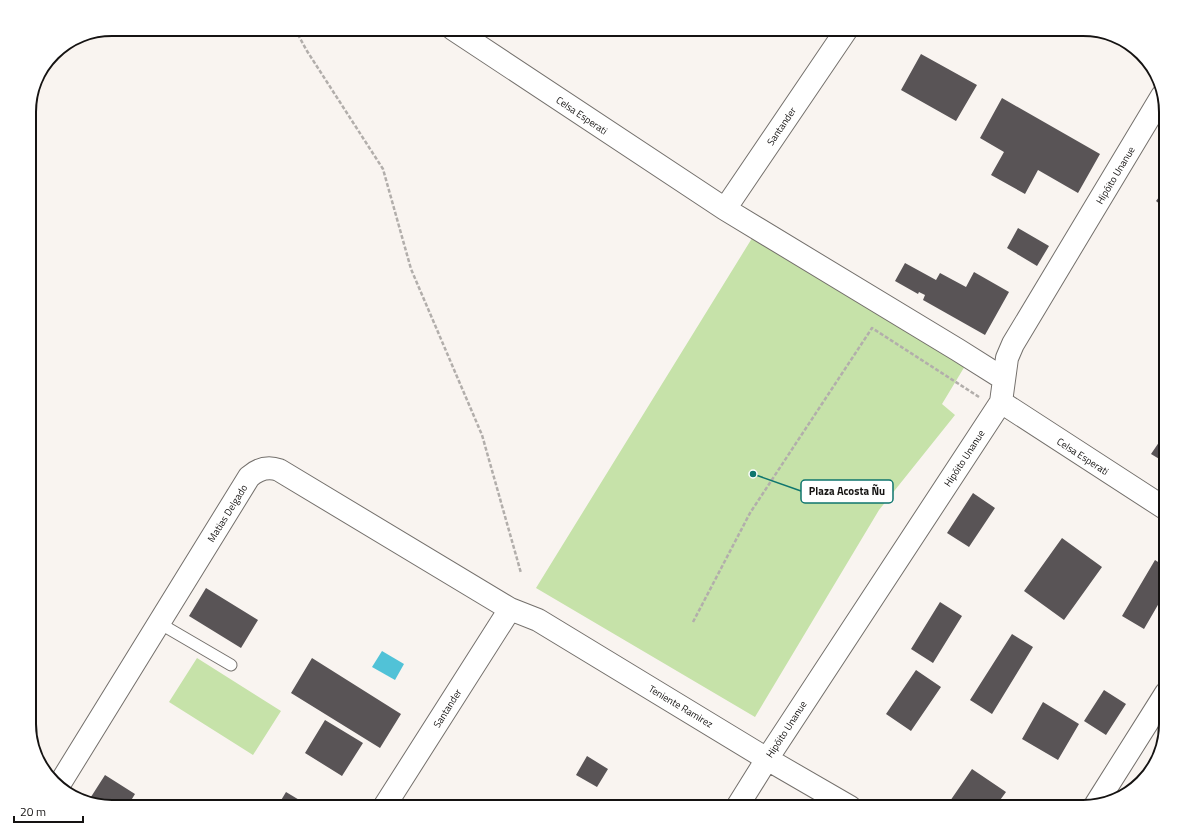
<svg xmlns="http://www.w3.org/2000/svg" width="1195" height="836" font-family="'Titillium Web',sans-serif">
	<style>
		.green { fill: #c6e2a9 }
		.water { fill: #51c2d7 }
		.building { fill: #595456 }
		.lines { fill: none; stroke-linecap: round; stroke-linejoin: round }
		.service-casing { stroke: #74706c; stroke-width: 13 }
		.minor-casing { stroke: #74706c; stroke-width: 24 }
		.path { stroke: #b2aeab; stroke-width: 2.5; stroke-dasharray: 4 2; stroke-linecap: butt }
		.service { stroke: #fff; stroke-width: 11 }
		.minor { stroke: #fff; stroke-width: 22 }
		.labels { text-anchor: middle; stroke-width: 4; stroke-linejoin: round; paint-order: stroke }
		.street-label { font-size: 10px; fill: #151312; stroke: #fff }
		.rim { fill: none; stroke: #151312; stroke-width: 2 }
		.leader { fill: none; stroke: #0f766e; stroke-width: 1.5 }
		.callout-dot { fill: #0f766e; stroke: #fff; stroke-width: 1.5 }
		.callout { fill: #fff; stroke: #0f766e; stroke-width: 1.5 }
		.callout-label { font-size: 11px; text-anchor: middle; font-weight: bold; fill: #151312 }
	</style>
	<rect width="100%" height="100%" fill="#f9f4f0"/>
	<!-- green -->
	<path class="green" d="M754 235 968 361 942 404 955 415 879 510 755 717 536 588Z
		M197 658 281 711 253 755 169 702Z"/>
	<!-- water -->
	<path class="water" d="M382 651 404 664 395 680 372 667Z"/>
	<!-- building -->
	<path class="building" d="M771 29H790L785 37Z
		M921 54 977 85 956 121 901 90Z
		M1002 98 1100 154 1078 193 1038 170 1025 194 991 175 1004 152 980 138Z
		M1166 188V209L1156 201Z
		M1018 228 1049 246 1037 266 1007 248Z
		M905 263 936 280 940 273 966 287 974 272 1009 292 985 335 923 300 925 295 919 292 918 294 895 281Z
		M1166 432V463L1151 454Z
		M973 493 995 508 969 547 947 533Z
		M1062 538 1102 567 1064 620 1024 591Z
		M1155 560 1166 567V591L1144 629 1122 616Z
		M206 588 258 620 241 648 189 616Z
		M940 602 962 616 933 663 911 649Z
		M1012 634 1033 647 992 714 970 700Z
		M312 658 401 714 380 748 291 693Z
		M916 670 941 687 911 731 886 714Z
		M1104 690 1126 704 1106 735 1084 721Z
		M1043 702 1079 724 1058 760 1022 739Z
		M325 720 363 743 342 776 305 753Z
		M587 756 608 769 597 787 576 775Z
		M972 769 1006 792 995 807H953L948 804Z
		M105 775 135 794 127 807H112L89 800Z
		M286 792 311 807H277Z"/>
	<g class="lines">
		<!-- service casing -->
		<g class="service-casing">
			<path id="service" d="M159 623 231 665"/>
		</g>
		<!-- minor casing -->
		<g class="minor-casing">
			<path id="minor" d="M453 29 725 209 847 29
				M725 209 958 350 1004 379
				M1001 402 1166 509
				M59 785 249 477C258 469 268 466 279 470L510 609 538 620 767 759 850 807
				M1096 804 1166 693
				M384 807 510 609
				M737 807 767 759 1001 402 1007 358 1013 344 1162 96"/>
		</g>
		<!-- path -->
		<path class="path" d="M295 29 307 51 383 169 411 269 482 435 521 573
			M693 622 750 513 872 328 979 397"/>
		<!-- service -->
		<use href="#service" class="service"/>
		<!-- minor -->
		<use href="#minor" class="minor"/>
	</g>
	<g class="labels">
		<!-- street labels -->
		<g class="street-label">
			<text transform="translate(582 115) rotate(34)" y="4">Celsa Esperati</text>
			<text transform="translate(781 126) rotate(-56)" y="4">Santander</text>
			<text transform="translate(1115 175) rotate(-59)" y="4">Hipóito Unanue</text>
			<text transform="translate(1083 456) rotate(33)" y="4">Celsa Esperati</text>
			<text transform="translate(964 458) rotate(-57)" y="4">Hipóito Unanue</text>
			<text transform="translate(227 513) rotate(-58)" y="4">Matias Delgado</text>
			<text transform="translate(681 706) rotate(31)" y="4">Teniente Ramirez</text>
			<text transform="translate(447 708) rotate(-58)" y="4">Santander</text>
			<text transform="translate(786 729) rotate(-57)" y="4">Hipóito Unanue</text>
		</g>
	</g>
	<!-- crop -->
	<path d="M0 0H1195V836H0ZM112 36H1083A76 76 0 0 1 1159 112V724A76 76 0 0 1 1083 800H112A76 76 0 0 1 36 724V112A76 76 0 0 1 112 36Z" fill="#fff" fill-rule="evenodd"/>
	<path class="rim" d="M112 36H1083A76 76 0 0 1 1159 112V724A76 76 0 0 1 1083 800H112A76 76 0 0 1 36 724V112A76 76 0 0 1 112 36Z"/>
	<!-- callouts -->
	<path class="leader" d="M753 474L801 491"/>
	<circle class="callout-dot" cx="753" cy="474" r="4"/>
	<rect class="callout" x="801" y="480" width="92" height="23" rx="4"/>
	<g class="callout-label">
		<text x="847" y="495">Plaza Acosta Ñu</text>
	</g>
	<!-- scale -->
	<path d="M14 816v6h69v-6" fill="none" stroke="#151312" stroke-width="2"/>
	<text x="20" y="816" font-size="12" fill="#151312" stroke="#ffffff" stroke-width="3" paint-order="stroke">20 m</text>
</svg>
